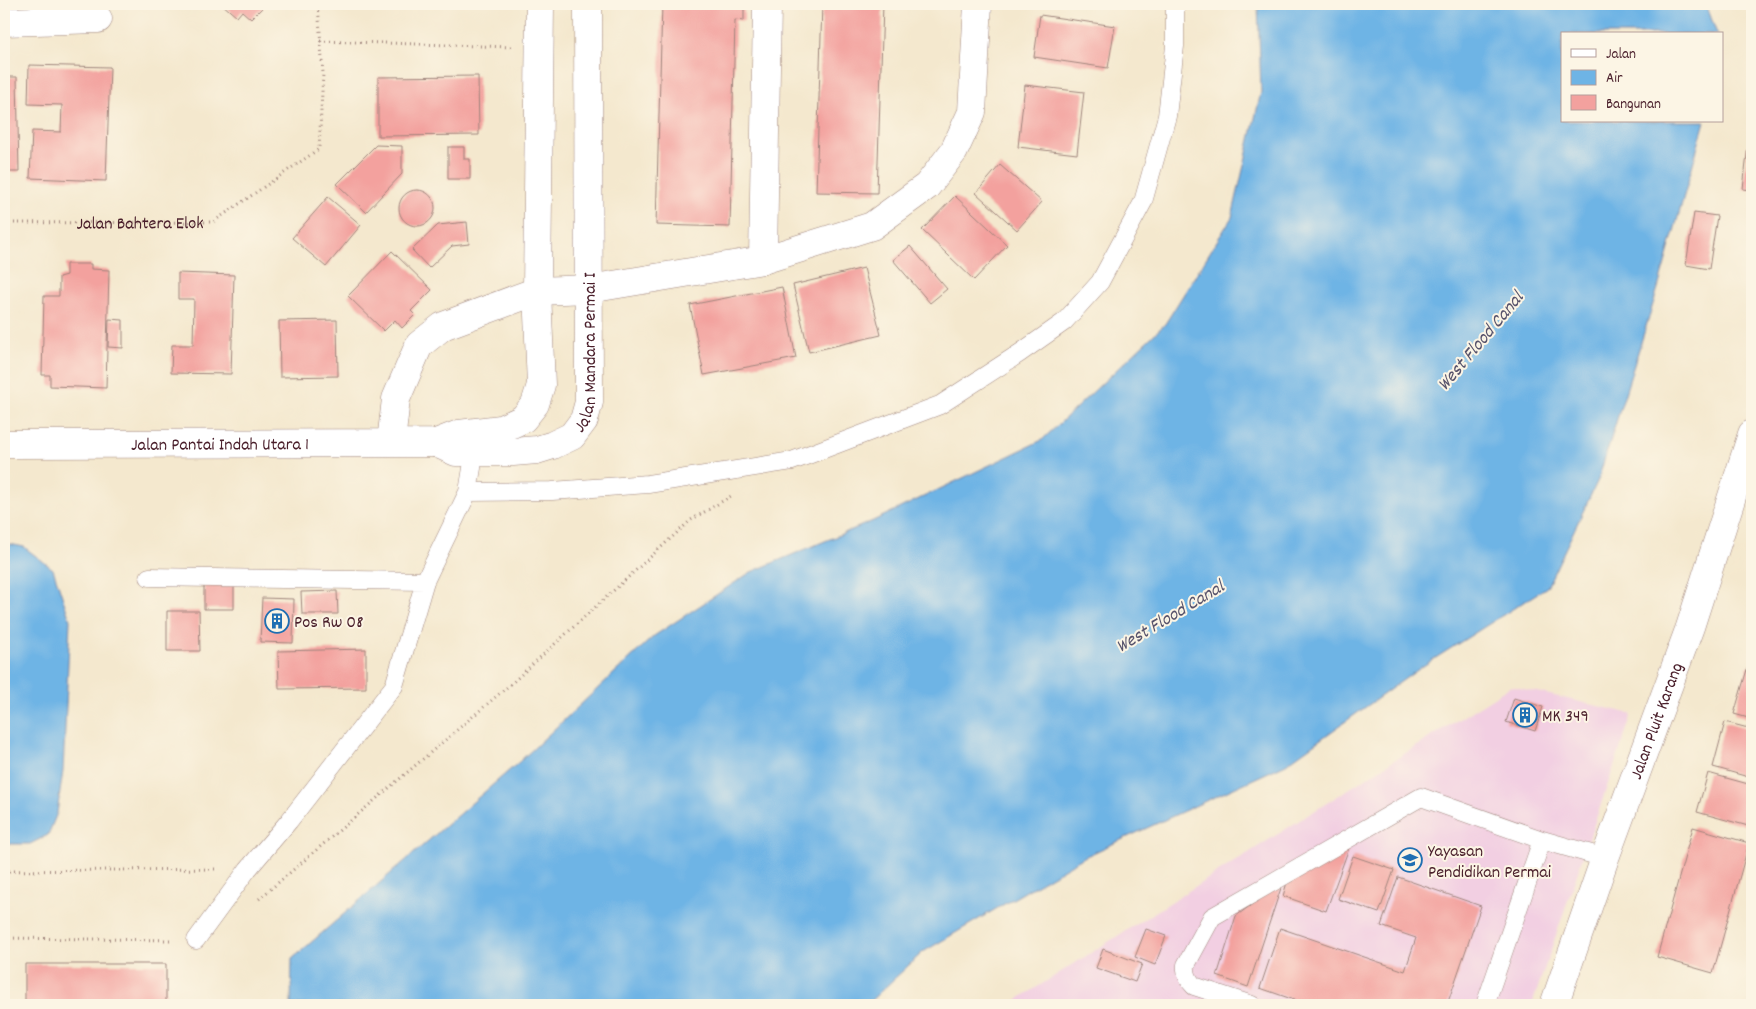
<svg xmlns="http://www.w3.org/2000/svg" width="1756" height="1009" font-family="Dekko,sans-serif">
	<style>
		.built { fill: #f2cfe2 }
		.water { fill: #6eb4e5; stroke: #5c6a88 }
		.building { fill: #f3a19e }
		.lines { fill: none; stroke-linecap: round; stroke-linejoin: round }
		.service-casing { stroke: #9f847c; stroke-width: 19 }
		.minor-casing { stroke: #9f847c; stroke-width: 29 }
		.tertiary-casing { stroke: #9f847c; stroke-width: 29 }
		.path { stroke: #9f847c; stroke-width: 3; stroke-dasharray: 1 4; stroke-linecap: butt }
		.service { stroke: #fff; stroke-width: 18 }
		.minor { stroke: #fff; stroke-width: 28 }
		.tertiary { stroke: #fff; stroke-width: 28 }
		.labels { text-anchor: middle; stroke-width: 4; stroke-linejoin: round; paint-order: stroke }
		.street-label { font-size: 18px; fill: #4a1f2b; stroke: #fcf5e5 }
		.poi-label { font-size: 18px; fill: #4a1f2b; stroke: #fcf5e5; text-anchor: start }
		.water-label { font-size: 19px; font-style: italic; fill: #57536c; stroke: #fcf5e5 }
	</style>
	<rect width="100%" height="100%" fill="#fcf5e5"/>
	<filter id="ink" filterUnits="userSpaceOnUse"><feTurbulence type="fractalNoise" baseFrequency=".02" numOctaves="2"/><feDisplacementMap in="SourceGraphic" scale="10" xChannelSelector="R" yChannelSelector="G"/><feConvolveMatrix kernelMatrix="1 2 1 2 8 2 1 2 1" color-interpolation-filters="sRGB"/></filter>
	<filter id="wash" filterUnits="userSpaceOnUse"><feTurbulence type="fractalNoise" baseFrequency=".0096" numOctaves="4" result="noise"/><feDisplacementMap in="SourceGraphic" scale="20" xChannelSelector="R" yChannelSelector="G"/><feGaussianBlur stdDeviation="1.12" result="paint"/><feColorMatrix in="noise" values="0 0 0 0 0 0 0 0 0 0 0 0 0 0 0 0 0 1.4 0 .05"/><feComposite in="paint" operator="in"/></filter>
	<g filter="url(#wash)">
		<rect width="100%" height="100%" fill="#f4e8ce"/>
		<!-- built -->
		<path class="built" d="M1511 686 1632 714 1532 1005H1009Z"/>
		<!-- water -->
		<path class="water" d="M1258 4H1706L1717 34H1562V121H1705L1658 288 1598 480 1547 587 1423 666 1286 764 1084 857 923 952 866 1005H291L292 959 519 762 654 636 751 572 873 521 1042 440 1165 324 1232 217 1261 92Z
			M4 543 24 547 53 569 70 620 63 771 57 813 48 835 30 844H4Z"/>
		<g id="blocks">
			<!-- building -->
			<path class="building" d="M222 4H266L251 19 242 11 237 17Z
				M662 4H744V21L735 20 730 227 656 225Z
				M822 4H883L877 193 816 192Z
				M1040 15 1115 26 1108 68 1034 57Z
				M29 65 110 67 106 181 30 178 32 131 61 132 62 105 28 104Z
				M478 76 479 135 378 136V77Z
				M4 77H17L19 172H4Z
				M1025 85 1084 92 1077 154 1018 147Z
				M1751 119H1752V190L1743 189Z
				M376 145 402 146V174L366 212 337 184Z
				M448 147H464V159H470V179H448Z
				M1000 165 1042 202 1017 230 976 193Z
				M399 208a18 18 0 1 1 36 0a18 18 0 1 1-36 0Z
				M955 196 1007 245 974 280 922 230Z
				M328 197 361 225 326 267 292 238Z
				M1694 213 1717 216 1709 269 1686 265Z
				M467 222 469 244 452 246 429 268 412 250 438 225Z
				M910 246 947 289 930 303 893 260Z
				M392 251 432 290 411 311 415 315 402 328 395 320 384 331 348 296Z
				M66 264H91V269L109 270 106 388 50 386V375H42L44 296H59V277L66 275Z
				M864 268 881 335 809 352 793 285Z
				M178 273 234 275 231 374 171 373 172 345H193L194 299H178Z
				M782 287 796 358 704 375 690 305Z
				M109 319 123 320V348L108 347Z
				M337 320 338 376 280 377 279 321Z
				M204 582H234V609H204Z
				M337 591 338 614H302L301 592Z
				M262 598 294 599 293 643 260 642Z
				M167 611H199L200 651H167Z
				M366 649V688L279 689 278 651Z
				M1748 666 1752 668V719L1734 714Z
				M1514 698 1543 707 1535 731 1506 722Z
				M1725 722 1752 729V778L1713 767Z
				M1708 773 1752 785V827L1697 812Z
				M1693 827 1749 843 1713 973 1657 957Z
				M1349 848 1326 911 1283 896 1288 879Z
				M1353 856 1394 870 1379 913 1338 899Z
				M1398 877 1481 906 1447 1005H1309L1260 988 1280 928 1405 971 1416 938 1381 926Z
				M1283 882 1248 987 1217 976 1236 916Z
				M1146 929 1166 936 1155 965 1135 957Z
				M1103 949 1142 964 1135 982 1096 968Z
				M25 964H166V1005H25Z"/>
		</g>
	</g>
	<g filter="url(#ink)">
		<use href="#blocks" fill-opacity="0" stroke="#9f847c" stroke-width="1"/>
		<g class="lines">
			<!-- service casing -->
			<g class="service-casing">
				<path id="service" d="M468 492 552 491 648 484 792 461 940 405 1020 353 1064 322 1100 282 1143 202 1167 116 1175 46V4
					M149 577 425 581
					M196 940 248 869 289 821 394 686 425 581 468 492 476 444
					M1252 1005 1194 986C1188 980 1185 974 1186 965L1212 917 1421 797 1542 840 1605 858
					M1485 1005 1542 840"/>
			</g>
			<!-- minor casing -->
			<g class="minor-casing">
				<g id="minor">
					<path d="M4 22 98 19"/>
					<path d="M763 260 767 4"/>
					<path d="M391 442 396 399 419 345 443 326 537 291 589 289 763 260 872 226 927 186 954 151 972 112 978 4"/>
					<path id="s2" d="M436 443 456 452H513L537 450 553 445 572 436 584 420 589 402 588 4"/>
					<path id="s3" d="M4 444 436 443 459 434 501 429 523 419 535 404 541 385 537 291 540 4"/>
				</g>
			</g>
			<!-- tertiary casing -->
			<g class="tertiary-casing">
				<g id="tertiary">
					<path id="s4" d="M1554 1005 1605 858 1690 627 1752 434"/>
				</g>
			</g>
			<!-- path -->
			<g class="path">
				<path d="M320 41 512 47"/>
				<path id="s1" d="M4 223 213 222 319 149 323 73 318 4"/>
				<path d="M4 871 218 869"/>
				<path d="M259 899 512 683 691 520 731 496"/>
				<path d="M4 938 173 940"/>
			</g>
			<!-- service -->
			<use href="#service" class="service"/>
			<!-- minor -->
			<use href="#minor" class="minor"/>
			<!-- tertiary -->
			<use href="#tertiary" class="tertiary"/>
		</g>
	</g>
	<!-- icons -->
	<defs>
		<g id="building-ring" transform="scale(1.25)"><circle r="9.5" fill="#fcf5e5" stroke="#1f6fb2" stroke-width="1.5"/><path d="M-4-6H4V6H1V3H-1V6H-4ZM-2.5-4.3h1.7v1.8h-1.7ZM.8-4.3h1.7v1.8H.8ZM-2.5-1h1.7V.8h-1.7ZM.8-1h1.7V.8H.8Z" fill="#1f6fb2"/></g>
		<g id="school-ring" transform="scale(1.25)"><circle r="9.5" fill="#fcf5e5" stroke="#1f6fb2" stroke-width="1.5"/><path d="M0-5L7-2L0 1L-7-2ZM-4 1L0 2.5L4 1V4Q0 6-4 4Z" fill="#1f6fb2"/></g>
	</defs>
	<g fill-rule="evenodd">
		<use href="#building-ring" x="277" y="621"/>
		<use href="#building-ring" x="1525" y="715"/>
		<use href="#school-ring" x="1410" y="860"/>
	</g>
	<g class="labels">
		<!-- street labels -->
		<g class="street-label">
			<text dy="6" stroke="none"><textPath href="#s1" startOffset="136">Jalan Bahtera Elok</textPath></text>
			<text dy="6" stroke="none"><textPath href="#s2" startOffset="229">Jalan Mandara Permai I</textPath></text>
			<text dy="6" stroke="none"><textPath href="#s3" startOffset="216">Jalan Pantai Indah Utara 1</textPath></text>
			<text dy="6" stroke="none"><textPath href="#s4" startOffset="302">Jalan Pluit Karang</textPath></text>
		</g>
		<!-- poi labels -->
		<g class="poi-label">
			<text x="294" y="627">Pos Rw 08</text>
			<text x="1542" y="721">MK 349</text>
			<text x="1428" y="856">Yayasan<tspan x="1428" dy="21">Pendidikan Permai</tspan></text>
		</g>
		<!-- water labels -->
		<g class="water-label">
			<text transform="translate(1479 340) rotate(-50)" y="7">West Flood Canal</text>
			<text transform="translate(1169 615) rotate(-31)" y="7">West Flood Canal</text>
		</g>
	</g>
	<!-- margin -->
	<rect width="1756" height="1009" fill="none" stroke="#fcf5e5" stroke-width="20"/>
	<!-- legend -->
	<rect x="1561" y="32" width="162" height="90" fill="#fcf5e5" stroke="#b59f9b"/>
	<rect x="1571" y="49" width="25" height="8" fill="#ffffff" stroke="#b59f9b"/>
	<text x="1606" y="58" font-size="15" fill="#4a1f2b">Jalan</text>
	<rect x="1571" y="70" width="25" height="15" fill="#6eb4e5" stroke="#b59f9b"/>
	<text x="1606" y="82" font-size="15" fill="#4a1f2b">Air</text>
	<rect x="1571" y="95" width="25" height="15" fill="#f3a19e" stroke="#b59f9b"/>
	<text x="1606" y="108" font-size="15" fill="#4a1f2b">Bangunan</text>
</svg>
